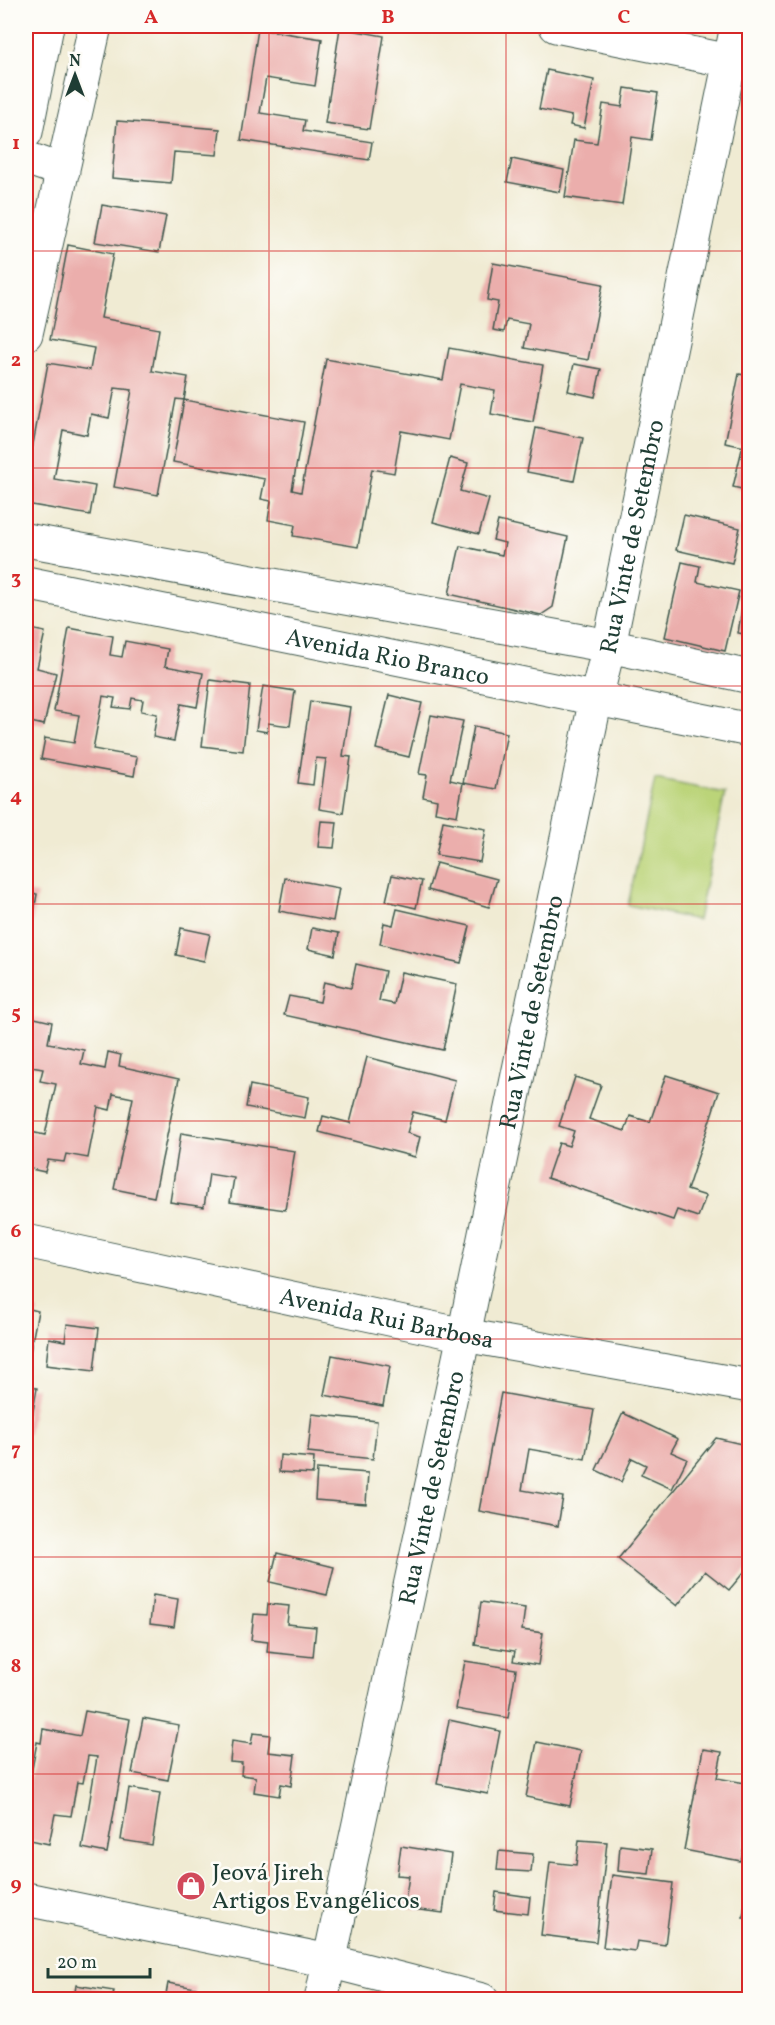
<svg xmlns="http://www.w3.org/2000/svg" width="775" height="2025" font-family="Vollkorn,serif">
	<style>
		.green { fill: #bbd479; stroke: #6d8856; stroke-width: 1.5 }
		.building { fill: #ebaeac }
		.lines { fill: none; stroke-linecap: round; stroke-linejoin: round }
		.street-casing { stroke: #3e574c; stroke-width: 35 }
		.secondary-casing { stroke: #3e574c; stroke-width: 35 }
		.street { stroke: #fff; stroke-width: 33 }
		.secondary { stroke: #fff; stroke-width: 33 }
		.grid { fill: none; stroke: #d62828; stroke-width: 1.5; stroke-opacity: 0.55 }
		.labels { text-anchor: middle; stroke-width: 5; stroke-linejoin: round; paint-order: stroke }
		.street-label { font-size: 24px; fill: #1f3d34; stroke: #fdfcf7 }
		.poi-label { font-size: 24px; fill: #1f3d34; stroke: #fdfcf7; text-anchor: start }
		.neatline { fill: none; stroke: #d62828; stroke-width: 2 }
		.grid-label { font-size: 20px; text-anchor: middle; font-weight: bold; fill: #d62828 }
	</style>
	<rect width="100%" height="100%" fill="#fdfcf7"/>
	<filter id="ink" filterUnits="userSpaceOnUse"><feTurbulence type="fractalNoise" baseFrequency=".0167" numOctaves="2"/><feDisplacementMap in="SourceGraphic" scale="12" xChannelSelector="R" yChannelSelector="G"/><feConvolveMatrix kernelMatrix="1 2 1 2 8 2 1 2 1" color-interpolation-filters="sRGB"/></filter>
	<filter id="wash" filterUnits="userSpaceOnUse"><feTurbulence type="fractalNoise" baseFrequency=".008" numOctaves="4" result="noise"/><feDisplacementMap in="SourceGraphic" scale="24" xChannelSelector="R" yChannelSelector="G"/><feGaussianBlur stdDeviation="1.35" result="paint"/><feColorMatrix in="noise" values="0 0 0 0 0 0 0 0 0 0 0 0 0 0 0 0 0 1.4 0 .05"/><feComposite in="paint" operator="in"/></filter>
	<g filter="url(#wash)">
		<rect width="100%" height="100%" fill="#f0ebd3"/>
		<!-- green -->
		<path class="green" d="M655 779 725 793 698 920 628 905Z"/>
		<g id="blocks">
			<!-- building -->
			<path class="building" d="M340 28 384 36 369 129 325 123Z
				M258 29 322 39 315 86 266 78 260 113 305 120 303 131 372 142 369 160 241 140Z
				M547 70 594 80 584 128 570 125 572 116 539 109Z
				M625 88 658 93 651 140 632 137 622 205 565 197 574 140 597 143 603 104 622 107Z
				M117 121 220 129 217 155 174 152 171 183 112 178Z
				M512 159 564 170 560 192 507 182Z
				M102 205 166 216 159 252 95 242Z
				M68 245 113 254 101 318 159 329 152 371 188 377 184 400 304 422 292 490 301 492 326 359 443 380 449 348 543 365 533 422 491 414 495 390 460 384 449 440 401 431 394 473 372 469 358 547 293 536 295 525 268 520 271 501 261 499 265 479 173 462 184 400 176 399 158 495 114 487 132 390 115 388 109 418 91 414 87 435 63 430 54 479 95 486 90 515 26 504V482L48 363 90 370 94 348 50 340Z
				M493 263 603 284 588 360 524 348 529 324 507 320 504 332 493 330 498 302 487 300Z
				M574 364 601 369 595 397 568 391Z
				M739 374 750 376V448L725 443Z
				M536 428 583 438 574 481 527 472Z
				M742 449 750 451V491L733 487Z
				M450 458 468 463 460 491 489 499 479 534 433 522Z
				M684 515 740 528 732 563 676 550Z
				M498 521 568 537 553 607 541 615 449 594 460 546 502 555 505 543 493 540Z
				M682 562 700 566 697 582 739 591 725 651 665 637Z
				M746 583H750V635L738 633Z
				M26 628 45 632 37 668 56 673 44 725 26 721 27 704 26 703Z
				M69 628 113 636 110 655 122 657 125 641 168 649 165 666 203 673 197 707 181 704 174 741 153 737 157 714 141 711 143 700 132 698 130 709 113 707 115 698 103 696 93 749 137 757 134 776 41 759 45 738 74 743 79 715 54 711Z
				M210 680 250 685 243 751 202 746Z
				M263 686 295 691 290 726 268 723 267 732 256 730Z
				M389 695 422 703 409 757 376 749Z
				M310 701 350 707 343 756 351 757 343 813 319 809 326 759 316 758 313 785 298 783Z
				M431 715 463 721 450 780 463 783 457 816 435 812 437 800 423 797 427 775 419 774Z
				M474 726 507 733 496 789 463 783Z
				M321 821 337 822 334 848 318 847Z
				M443 821 486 829 480 862 436 855Z
				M436 863 497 879 489 907 428 890Z
				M392 875 422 881 416 908 386 901Z
				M285 878 339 888 333 921 279 911Z
				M26 892 37 894 27 953H26Z
				M397 909 470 926 461 963 380 944 384 923 393 925Z
				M181 928 210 934 204 961 176 955Z
				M312 928 339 933 335 955 308 949Z
				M356 964 385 971 379 1001 394 1004 401 972 457 984 443 1050 284 1015 289 996 320 1002 324 982 351 988Z
				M26 1016 52 1022 48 1043 84 1050 81 1064 105 1069 108 1052 121 1055 119 1066 179 1079 154 1197 114 1189 133 1098 113 1094 110 1110 98 1107 88 1158 66 1154 64 1162 48 1160 45 1172 26 1168V1131L45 1135 56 1084 40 1081 43 1069 26 1066Z
				M367 1057 455 1080 445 1120 413 1112 407 1133 420 1137 415 1157 319 1132 323 1116 350 1123Z
				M666 1075 719 1092 687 1190 706 1196 698 1217 677 1210 673 1220 547 1178 559 1143 569 1146 574 1131 559 1126 575 1077 601 1085 589 1119 625 1131 630 1116 650 1122Z
				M250 1085 309 1097 305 1118 246 1107Z
				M181 1133 295 1151 285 1210 230 1202 234 1178 209 1174 204 1207 170 1202Z
				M26 1308 38 1311 27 1368H26Z
				M67 1324 99 1328 94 1371 46 1365 49 1338 65 1341Z
				M332 1355 390 1366 383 1406 324 1395Z
				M26 1386 37 1388 29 1434H26Z
				M501 1393 594 1410 585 1459 529 1449 522 1490 563 1497 558 1526 479 1511Z
				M623 1413 678 1439 671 1452 687 1459 672 1489 641 1475 646 1465 632 1458 621 1482 596 1470Z
				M312 1414 377 1421 373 1459 308 1452Z
				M716 1438 750 1446V1565L729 1590 705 1571 677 1606 618 1559Z
				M280 1455 314 1458 313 1474 279 1472Z
				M317 1469 368 1473 366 1504 315 1500Z
				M277 1553 334 1567 327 1595 270 1582Z
				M153 1595 178 1599 174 1627 150 1624Z
				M481 1602 525 1608 522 1630 543 1633 538 1665 513 1661 515 1651 475 1645Z
				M268 1604 289 1606 287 1624 316 1627 313 1657 267 1652 268 1642 251 1640 254 1614 267 1615Z
				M465 1661 516 1669 508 1718 456 1709Z
				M85 1711 130 1719 107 1853 82 1848 97 1757 88 1756 83 1783 77 1782 71 1816 55 1814 49 1844 26 1839V1802L37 1742 41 1743 43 1729 80 1736Z
				M143 1718 179 1725 168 1780 132 1773Z
				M449 1720 500 1731 488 1794 437 1784Z
				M253 1733 270 1735 268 1752 295 1755 291 1786 281 1784 279 1796 254 1792 256 1777 241 1775 242 1763 230 1762 232 1741 251 1744Z
				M537 1742 581 1751 570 1806 526 1797Z
				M703 1749 722 1752 717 1778 750 1784V1819L741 1861 684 1850Z
				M129 1788 160 1793 152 1845 121 1840Z
				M579 1840 607 1842 596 1942 541 1935 550 1862 576 1865Z
				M620 1845 652 1849 649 1874 618 1871Z
				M401 1846 451 1854 443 1913 404 1908 409 1876 397 1875Z
				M499 1851 533 1854 531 1872 497 1870Z
				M612 1875 673 1883 665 1945 637 1941 635 1951 603 1947Z
				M748 1884H750V1918L743 1917Z
				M496 1892 530 1897 528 1914 494 1910Z
				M168 1983 196 1988 194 2000H165Z
				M76 1985 114 1991 112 2000H74Z"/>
		</g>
	</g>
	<g filter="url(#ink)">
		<use href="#blocks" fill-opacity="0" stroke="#3e574c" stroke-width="1.5"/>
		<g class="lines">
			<!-- street casing -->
			<g class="street-casing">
				<g id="street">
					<path d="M556 26 750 65"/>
					<path d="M26 540 609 646 750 677"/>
					<path id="s1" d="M26 583 750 730"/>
					<path id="s2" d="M26 1241 464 1335 750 1386"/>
					<path d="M26 1899 329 1961 482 2000"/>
					<path id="s3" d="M321 2000 464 1335 596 698 609 646 737 26"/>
				</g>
			</g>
			<!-- secondary casing -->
			<g class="secondary-casing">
				<path id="secondary" d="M26 132 47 26
					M26 158 63 171
					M26 334 95 26"/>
			</g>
			<!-- street -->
			<use href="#street" class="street"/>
			<!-- secondary -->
			<use href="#secondary" class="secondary"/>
		</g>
	</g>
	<!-- grid -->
	<path class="grid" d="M269 26V2000M506 26V2000M26 251H750M26 468H750M26 686H750M26 904H750M26 1121H750M26 1339H750M26 1557H750M26 1774H750"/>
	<!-- icons -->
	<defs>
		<g id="shop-disc" transform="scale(1.5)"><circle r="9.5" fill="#d1495b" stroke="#fdfcf7"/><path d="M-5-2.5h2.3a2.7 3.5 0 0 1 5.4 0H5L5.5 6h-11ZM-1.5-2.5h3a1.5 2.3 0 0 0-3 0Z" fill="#fff"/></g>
	</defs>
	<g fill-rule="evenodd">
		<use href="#shop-disc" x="191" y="1886"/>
	</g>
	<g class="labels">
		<!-- street labels -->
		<g class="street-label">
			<text dy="8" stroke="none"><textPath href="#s3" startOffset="1496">Rua Vinte de Setembro</textPath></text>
			<text dy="8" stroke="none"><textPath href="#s1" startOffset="369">Avenida Rio Branco</textPath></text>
			<text dy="8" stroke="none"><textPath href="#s3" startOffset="1010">Rua Vinte de Setembro</textPath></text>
			<text dy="8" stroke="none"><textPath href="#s2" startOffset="369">Avenida Rui Barbosa</textPath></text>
			<text dy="8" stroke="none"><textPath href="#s3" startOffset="524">Rua Vinte de Setembro</textPath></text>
		</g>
		<!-- poi labels -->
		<g class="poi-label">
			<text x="212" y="1880">Jeová Jireh<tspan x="212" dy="28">Artigos Evangélicos</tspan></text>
		</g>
	</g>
	<!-- margin -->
	<rect width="775" height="2025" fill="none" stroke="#fdfcf7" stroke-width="66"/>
	<!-- north arrow -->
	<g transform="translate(75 75)" stroke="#fdfcf7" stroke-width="4.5" paint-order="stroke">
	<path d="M0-4.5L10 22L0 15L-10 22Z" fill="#1f3d34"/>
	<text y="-9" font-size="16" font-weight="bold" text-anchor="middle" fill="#1f3d34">N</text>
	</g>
	<!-- scale -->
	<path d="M48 1968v9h102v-9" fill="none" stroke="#1f3d34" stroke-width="3"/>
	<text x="57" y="1968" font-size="18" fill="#1f3d34" stroke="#fdfcf7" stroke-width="4.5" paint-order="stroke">20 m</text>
	<rect x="33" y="33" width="709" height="1959" class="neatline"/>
	<g class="grid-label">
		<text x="151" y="23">A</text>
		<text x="388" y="23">B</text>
		<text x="624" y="23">C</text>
		<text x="16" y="149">1</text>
		<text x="16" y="366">2</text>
		<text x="16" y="584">3</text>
		<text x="16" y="802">4</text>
		<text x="16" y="1019">5</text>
		<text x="16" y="1237">6</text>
		<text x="16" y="1455">7</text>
		<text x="16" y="1672">8</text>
		<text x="16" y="1890">9</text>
	</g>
</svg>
